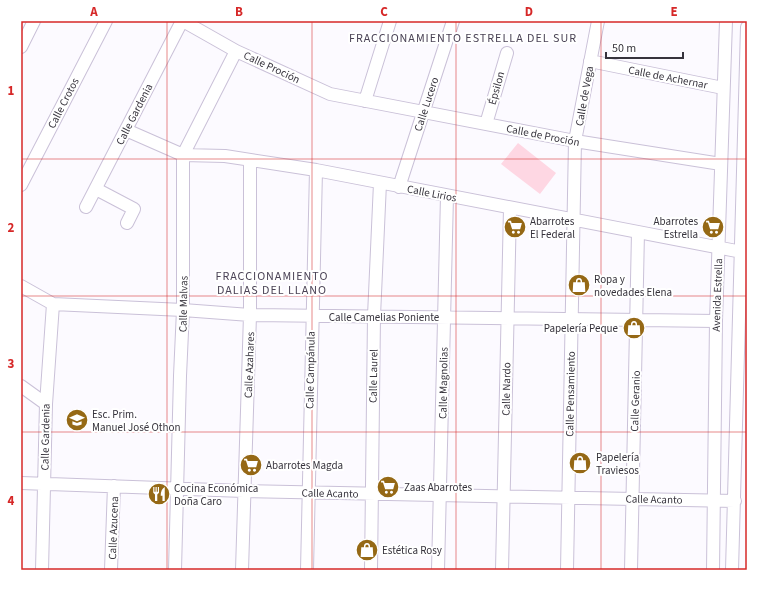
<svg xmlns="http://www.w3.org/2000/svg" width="768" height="591" font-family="'Source Sans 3',sans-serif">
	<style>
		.green { fill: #fed7e3 }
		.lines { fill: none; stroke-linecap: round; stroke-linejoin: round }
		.minor-casing { stroke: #cac1d8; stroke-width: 14 }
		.minor { stroke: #fff; stroke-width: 12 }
		.grid { fill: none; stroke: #d62828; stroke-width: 1; stroke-opacity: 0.55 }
		.labels { text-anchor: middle; stroke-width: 4; stroke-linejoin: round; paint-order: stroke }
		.street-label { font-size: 11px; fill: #36333c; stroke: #fff }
		.poi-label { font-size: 11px; fill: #36333c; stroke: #fff; text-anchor: start }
		.neighbourhood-label { font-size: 12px; letter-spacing: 1px; fill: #4b4356; stroke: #fff }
		.neatline { fill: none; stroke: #d62828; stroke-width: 1.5 }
		.grid-label { font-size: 13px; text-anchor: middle; font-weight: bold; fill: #d62828 }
	</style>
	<rect width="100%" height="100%" fill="#fcfaff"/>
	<!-- green -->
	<path class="green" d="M518 143 556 173 540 194 501 164Z"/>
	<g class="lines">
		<!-- minor casing -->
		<g class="minor-casing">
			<path id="minor" d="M183 21 236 51 330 94 575 141 721 164
				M21 47 34 21
				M590 61 723 88
				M365 101 390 21
				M486 124 507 53
				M126 130 183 155 225 156 316 170 747 253
				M21 185 106 21
				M399 187 453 21
				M96 189 134 209 127 223
				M86 207 182 21
				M21 286 53 304 183 310 250 315 716 321
				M21 386 46 404
				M21 483 244 491 735 501
				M42 570 46 404 53 304
				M111 570 114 486
				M175 570 180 376 183 310V155L236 51
				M242 570 250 315V160
				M307 570 316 170
				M371 570 374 316 380 183
				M438 570 447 196
				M502 570 510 208
				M567 570 575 141 598 21
				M631 570 638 232
				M713 570 716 321 726 21
				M732 570 747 27"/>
		</g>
		<!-- minor -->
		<use href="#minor" class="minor"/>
	</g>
	<!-- grid -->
	<path class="grid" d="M167 21V570M312 21V570M456 21V570M601 21V570M21 159H747M21 296H747M21 432H747"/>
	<!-- icons -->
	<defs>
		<g id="supermarket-disc" transform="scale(1.15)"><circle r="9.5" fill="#956815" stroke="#fff"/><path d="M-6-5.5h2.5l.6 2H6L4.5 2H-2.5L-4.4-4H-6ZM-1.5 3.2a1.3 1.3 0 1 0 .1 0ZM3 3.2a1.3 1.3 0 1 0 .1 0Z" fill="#fff"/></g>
		<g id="shop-disc" transform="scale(1.15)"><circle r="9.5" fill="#956815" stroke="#fff"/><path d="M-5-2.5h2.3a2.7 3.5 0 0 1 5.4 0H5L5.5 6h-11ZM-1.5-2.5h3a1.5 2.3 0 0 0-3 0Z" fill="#fff"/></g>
		<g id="school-disc" transform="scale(1.15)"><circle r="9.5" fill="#956815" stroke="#fff"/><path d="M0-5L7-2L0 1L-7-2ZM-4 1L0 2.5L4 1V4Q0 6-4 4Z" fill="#fff"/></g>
		<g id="restaurant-disc" transform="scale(1.15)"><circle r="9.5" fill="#956815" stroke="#fff"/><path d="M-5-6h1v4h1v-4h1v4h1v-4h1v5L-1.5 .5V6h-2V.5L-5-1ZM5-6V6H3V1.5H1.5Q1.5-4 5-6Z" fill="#fff"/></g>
	</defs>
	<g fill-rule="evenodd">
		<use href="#supermarket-disc" x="515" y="227"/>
		<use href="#supermarket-disc" x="713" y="227"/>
		<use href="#shop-disc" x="579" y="285"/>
		<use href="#shop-disc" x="634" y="328"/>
		<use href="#school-disc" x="77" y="420"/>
		<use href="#shop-disc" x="580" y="463"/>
		<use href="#supermarket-disc" x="251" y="465"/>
		<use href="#supermarket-disc" x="388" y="487"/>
		<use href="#restaurant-disc" x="159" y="494"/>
		<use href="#shop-disc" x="367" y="550"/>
	</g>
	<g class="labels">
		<!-- street labels -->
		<g class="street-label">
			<text transform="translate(272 67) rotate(25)" y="4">Calle Proción</text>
			<text transform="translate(668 77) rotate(11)" y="4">Calle de Achernar</text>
			<text transform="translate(496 88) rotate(-74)" y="4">Épsilon</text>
			<text transform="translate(584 96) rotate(-80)" y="4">Calle de Vega</text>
			<text transform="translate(63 103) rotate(-63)" y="4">Calle Crotos</text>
			<text transform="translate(426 104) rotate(-72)" y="4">Calle Lucero</text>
			<text transform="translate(134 114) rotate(-63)" y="4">Calle Gardenia</text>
			<text transform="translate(543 135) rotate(11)" y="4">Calle de Proción</text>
			<text transform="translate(432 193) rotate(11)" y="4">Calle Lirios</text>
			<text transform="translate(717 295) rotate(-88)" y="4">Avenida Estrella</text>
			<text transform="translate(183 304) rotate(-89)" y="4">Calle Malvas</text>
			<text x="384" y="321">Calle Camelias Poniente</text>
			<text transform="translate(249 365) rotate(-88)" y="4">Calle Azahares</text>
			<text transform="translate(310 370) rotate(-89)" y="4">Calle Campánula</text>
			<text transform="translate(373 376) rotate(-89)" y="4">Calle Laurel</text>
			<text transform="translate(443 383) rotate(-89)" y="4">Calle Magnolias</text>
			<text transform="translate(506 389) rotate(-89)" y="4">Calle Nardo</text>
			<text transform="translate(570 394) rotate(-89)" y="4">Calle Pensamiento</text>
			<text transform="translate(635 401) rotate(-88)" y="4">Calle Geranio</text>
			<text transform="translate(45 437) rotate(-89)" y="4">Calle Gardenia</text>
			<text transform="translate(330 493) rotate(1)" y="4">Calle Acanto</text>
			<text transform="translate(654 499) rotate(1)" y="4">Calle Acanto</text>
			<text transform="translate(113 528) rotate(-88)" y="4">Calle Azucena</text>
		</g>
		<!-- poi labels -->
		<g class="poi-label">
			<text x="530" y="225">Abarrotes<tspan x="530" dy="13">El Federal</tspan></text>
			<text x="698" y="225" text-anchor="end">Abarrotes<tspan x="698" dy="13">Estrella</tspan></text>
			<text x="594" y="283">Ropa y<tspan x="594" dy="13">novedades Elena</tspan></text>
			<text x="618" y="332" text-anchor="end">Papelería Peque</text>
			<text x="92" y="418">Esc. Prim.<tspan x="92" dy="13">Manuel José Othon</tspan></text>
			<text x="596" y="461">Papelería<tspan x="596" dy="13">Traviesos</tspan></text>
			<text x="266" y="469">Abarrotes Magda</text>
			<text x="404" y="491">Zaas Abarrotes</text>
			<text x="174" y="492">Cocina Económica<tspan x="174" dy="13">Doña Caro</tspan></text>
			<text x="382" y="554">Estética Rosy</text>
		</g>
		<!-- neighbourhood labels -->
		<g class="neighbourhood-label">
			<text x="463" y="42">FRACCIONAMIENTO ESTRELLA DEL SUR</text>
			<text x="272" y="280">FRACCIONAMIENTO<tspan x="272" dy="14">DALIAS DEL LLANO</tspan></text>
		</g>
	</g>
	<!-- border -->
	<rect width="768" height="591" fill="none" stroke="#ffffff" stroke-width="44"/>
	<!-- scale -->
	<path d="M606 52v6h77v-6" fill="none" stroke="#36333c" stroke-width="2"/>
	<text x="612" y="52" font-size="12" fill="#36333c" stroke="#ffffff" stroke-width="3" paint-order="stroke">50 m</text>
	<rect x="22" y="22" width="724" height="547" class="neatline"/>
	<g class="grid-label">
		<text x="94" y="16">A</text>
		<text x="239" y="16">B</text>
		<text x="384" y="16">C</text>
		<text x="529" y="16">D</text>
		<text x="674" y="16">E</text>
		<text x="11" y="95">1</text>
		<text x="11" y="232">2</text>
		<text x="11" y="368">3</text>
		<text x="11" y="505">4</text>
	</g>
</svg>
